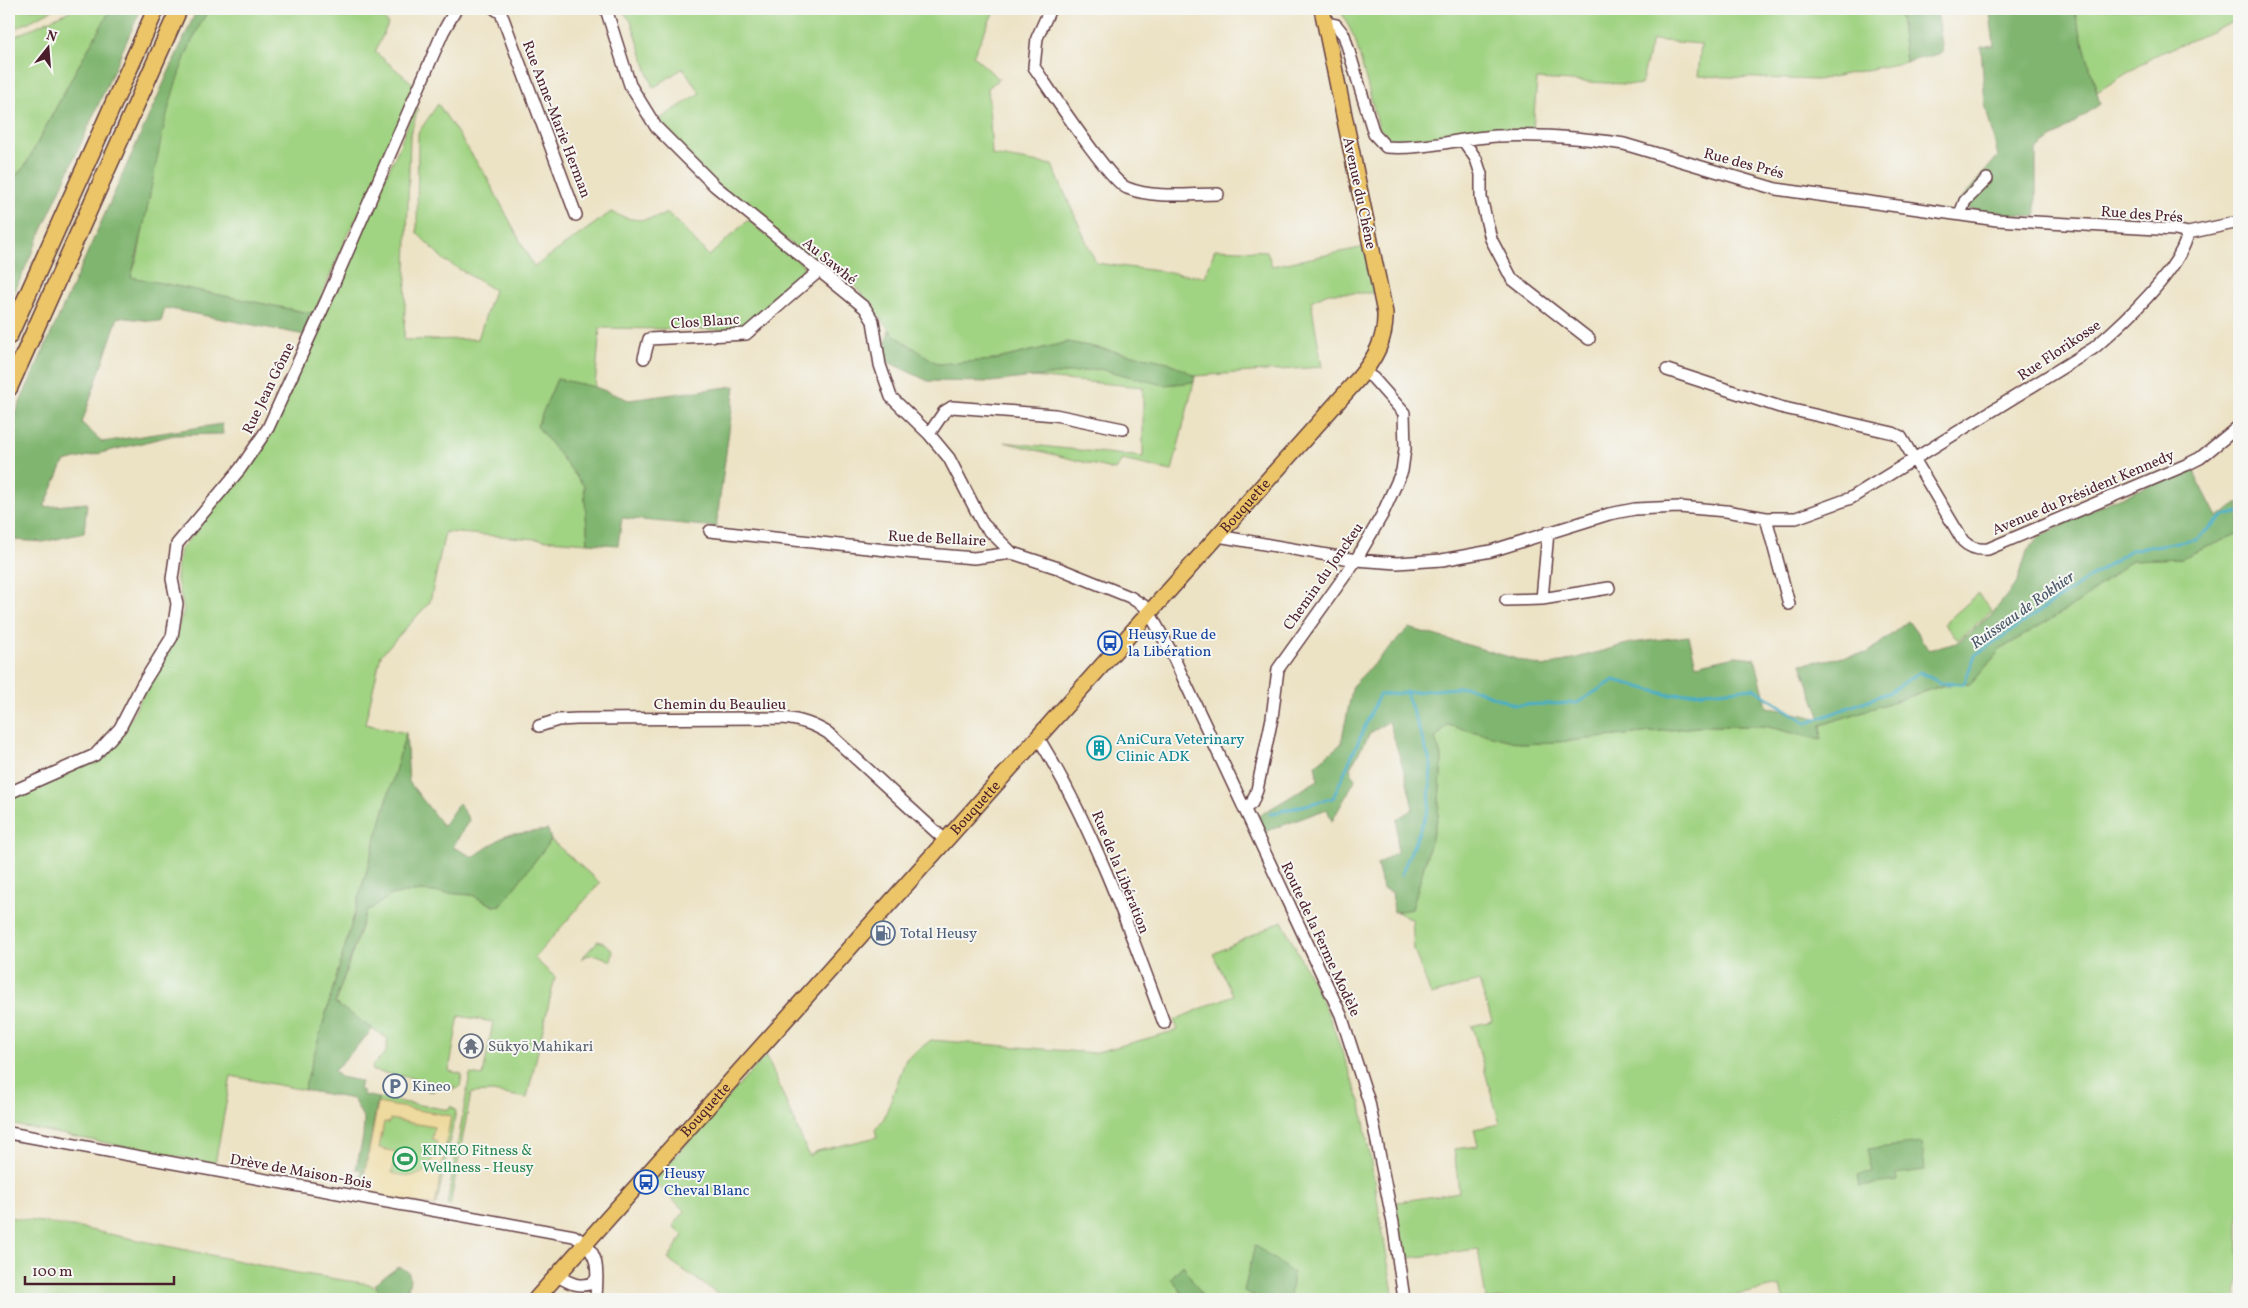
<svg xmlns="http://www.w3.org/2000/svg" width="2248" height="1308" font-family="Vollkorn,serif">
	<style>
		.green { fill: #a0d382; stroke: #757956 }
		.forest { fill: #80b570; stroke: #656a4e }
		.sand { fill: #eeda9e; stroke: #9c7c64; fill-rule: evenodd }
		.lines { fill: none; stroke-linecap: round; stroke-linejoin: round }
		.stream { stroke: #47adc6; stroke-width: 3 }
		.minor-casing { stroke: #623c42; stroke-width: 14 }
		.major-casing { stroke: #623c42; stroke-width: 18 }
		.highway-casing { stroke: #623c42; stroke-width: 19 }
		.minor { stroke: #fff; stroke-width: 11 }
		.major { stroke: #ecc569; stroke-width: 15 }
		.highway { stroke: #ecc569; stroke-width: 16 }
		.labels { text-anchor: middle; stroke-width: 4; stroke-linejoin: round; paint-order: stroke }
		.street-label { font-size: 15px; fill: #4a1f2b; stroke: #f6f6f2 }
		.transit-label { font-size: 15px; fill: #164399; stroke: #f6f6f2; text-anchor: start }
		.culture-label { font-size: 15px; fill: #0d838f; stroke: #f6f6f2; text-anchor: start }
		.service-label { font-size: 15px; fill: #4e5e75; stroke: #f6f6f2; text-anchor: start }
		.worship-label { font-size: 15px; fill: #5b616d; stroke: #f6f6f2; text-anchor: start }
		.leisure-label { font-size: 15px; fill: #27864d; stroke: #f6f6f2; text-anchor: start }
		.water-label { font-size: 16px; font-style: italic; fill: #495869; stroke: #f6f6f2 }
	</style>
	<rect width="100%" height="100%" fill="#f6f6f2"/>
	<filter id="ink" filterUnits="userSpaceOnUse"><feTurbulence type="fractalNoise" baseFrequency=".02" numOctaves="2"/><feDisplacementMap in="SourceGraphic" scale="10" xChannelSelector="R" yChannelSelector="G"/><feConvolveMatrix kernelMatrix="1 2 1 2 8 2 1 2 1" color-interpolation-filters="sRGB"/></filter>
	<filter id="wash" filterUnits="userSpaceOnUse"><feTurbulence type="fractalNoise" baseFrequency=".0096" numOctaves="4" result="noise"/><feDisplacementMap in="SourceGraphic" scale="20" xChannelSelector="R" yChannelSelector="G"/><feGaussianBlur stdDeviation="1.12" result="paint"/><feColorMatrix in="noise" values="0 0 0 0 0 0 0 0 0 0 0 0 0 0 0 0 0 1.4 0 .05"/><feComposite in="paint" operator="in"/></filter>
	<g filter="url(#wash)">
		<rect width="100%" height="100%" fill="#ece2c4"/>
		<!-- green -->
		<path class="green" d="M9 9H54L9 32Z
			M74 9H111L75 72 25 166 9 183V39Z
			M209 9H377L388 24 375 52 416 86 379 176 347 235 314 314 131 277 138 255C154 171 164 82 209 9Z
			M621 9H995L973 56 999 79 988 88 992 155 1052 165 1096 263 1205 277 1215 249 1267 251 1272 266 1365 247 1375 293H1328L1311 301 1322 367 1195 376 1168 362 1068 342 994 360 938 364 894 335 855 286 810 258 718 187 657 121 700 93 683 68 653 88 631 21Z
			M1340 9H1899L1906 62 1817 80 1698 76 1701 44 1652 40 1641 85 1537 79 1533 129 1423 140 1393 141 1379 128 1355 39Z
			M2074 9H2239V20L2156 55 2097 92Z
			M438 104 486 176 534 267 611 212C632 222 647 222 668 213L709 256 748 220 803 265 804 278 742 330 600 328 595 387 557 379 537 426 584 486 588 543 445 532 430 602 381 655 365 724 406 733 304 1090 231 1076 215 1164 9 1124V798L110 747 132 717 152 675 175 636 184 610 176 576 180 550 263 450 357 237 399 148 415 106 418 109 410 136 404 340 478 339 494 290 444 260 417 233 418 133Z
			M1100 369 1164 385 1194 382 1172 471 1122 460 1115 470 1004 442 1143 457V387L1031 377Z
			M2239 533V1277L2235 1299H1783L1780 1286 1717 1299H1486L1478 1249 1401 1259 1392 1203 1459 1192 1454 1149 1478 1146 1474 1129 1500 1124 1472 1026 1492 1021 1479 981 1431 995 1414 950 1412 919 1395 911 1412 909 1438 816 1442 759 1435 739 1447 725 1524 744 1570 741 1706 726H1765L1821 740V725L1945 685 1971 684 2001 649 2081 601 2132 560 2182 558Z
			M1978 594 1992 611 1958 640 1944 624Z
			M551 840 600 883 534 958 555 977 527 1098 492 1092 471 1093 450 1206 447 1205 470 1074 483 1076 493 1022 459 1016 449 1071 462 1074 460 1087 453 1090 454 1086 435 1082 434 1091H428L429 1081 373 1071 372 1066 386 1052 388 1039 335 1004 366 912 391 895 421 891 472 895 494 906 501 905Z
			M1282 921 1328 1013 1361 1104 1394 1299H1204L1183 1265 1171 1278 1186 1299H725L668 1259 683 1235 673 1226 685 1211 653 1181 766 1055 809 1156 817 1151 877 1137 875 1130 884 1118 906 1059 931 1040 1094 1053 1178 1030 1174 1020 1233 995 1213 954Z
			M598 941 604 943 613 951 611 961C600 956 592 951 581 959Z
			M378 1098 449 1110 451 1106 456 1111 437 1203 362 1190Z
			M9 1217 85 1229 297 1273 369 1284 399 1299H9Z"/>
		<!-- forest -->
		<path class="forest" d="M111 9H141L9 304V183L25 166 75 72Z
			M197 9H209C159 91 157 187 131 277L314 314 305 335 165 308 161 322 118 317 82 423 102 442 222 424 223 434 174 435 64 462 44 507 87 503 84 533 43 542 14 540 9 556V427Z
			M1899 9H1937L1943 53 1906 62Z
			M2013 9H2074L2100 104 2036 150V217L1955 207 1998 156 1985 104 1981 47 1994 45 1990 14Z
			M889 330 894 335 938 364 994 360 1068 342 1168 362 1195 376 1194 382 1164 385 1100 369 991 382 928 381 882 359Z
			M557 379 595 387 629 400 735 386 716 527 622 518 618 545 588 543 584 486 537 426Z
			M2192 468 2217 517 2239 503V533L2182 558 2132 560 2081 601 2001 649 1971 684 1944 685 1821 725V740L1765 726H1706L1570 741 1524 744 1447 725 1435 739 1442 759 1438 816 1412 909 1394 912 1392 892 1383 889 1377 864 1397 852V819L1413 809 1407 781 1389 721 1370 733 1350 768 1355 780 1332 821 1327 809 1259 834 1252 820 1318 780 1315 765 1341 744 1353 685 1409 628 1544 667 1631 643 1689 636 1696 665 1736 656 1755 658 1767 707 1821 719 1801 664 1868 653 1908 621 1929 650 1957 643 1992 614 2018 581 2027 551 2039 537 2088 511Z
			M406 733 409 782 443 826 459 803 469 820 453 847 473 857 506 835 548 830 551 840 501 905 494 906 472 895 421 891 391 895 366 912 335 1003 373 1029 334 1071 340 1077 361 1081 359 1090 363 1091V1095L378 1098 362 1189 358 1188 362 1170 356 1169 363 1137 364 1119 353 1099 304 1090Z
			M1922 1143 1925 1170 1896 1174 1897 1181 1859 1186 1857 1175 1872 1173 1867 1149Z
			M1255 1245 1293 1273 1290 1299H1260L1244 1291Z
			M1183 1265 1204 1299H1186L1171 1278Z
			M398 1267C410 1270 412 1276 408 1288L412 1298 384 1299 375 1284Z"/>
		<!-- sand -->
		<path class="sand" d="M378 1103 451 1116 435 1206 361 1193ZM390 1119 434 1127 432 1139 437 1142C432 1172 422 1181 392 1173L396 1152 379 1148 384 1122 389 1123Z"/>
		<g class="lines">
			<!-- stream -->
			<path class="stream" d="M1270 814 1333 798 1379 695 1468 687 1515 705 1577 703 1614 680 1669 695 1753 688 1807 723 1890 692 1920 672 1940 683 1964 684 1975 655 2130 550 2196 539 2225 515 2239 513
				M1401 875 1429 808 1431 764 1406 692"/>
		</g>
	</g>
	<g filter="url(#ink)">
		<g class="lines">
			<!-- minor casing -->
			<g class="minor-casing">
				<path id="minor" d="M495 9 501 13 576 215
					M606 9 630 85 656 127 715 186 865 308 873 321 880 365 891 397 929 434 949 458 983 524 1012 553
					M1050 9 1037 38 1034 67C1048 87 1110 182 1127 188 1154 199 1189 194 1218 194
					M1325 23 1336 25 1344 35 1374 134 1386 147C1423 150 1460 138 1497 136 1535 134 1587 138 1624 144L1776 189 1997 220 2175 230 2188 233 2239 222
					M1463 140 1476 159 1481 174V198L1491 239 1512 279 1589 339
					M1960 214 1965 201 1987 179
					M644 358 649 339 746 334 819 271
					M1667 370 1780 407 1893 433 1901 437 1963 541C1970 548 1977 550 1988 549L2186 465 2200 458 2239 426
					M929 434 944 412 952 407 1055 415 1123 429
					M1766 518 1789 604
					M710 531 905 552 974 558 1012 553 1058 568 1130 597 1144 606 1149 612 1170 650 1341 1015 1369 1102 1393 1223 1404 1299
					M1218 536 1356 560 1397 563 1442 560 1491 551 1609 514 1635 509 1679 507 1726 511 1766 518H1796L1851 498 2094 348C2124 322 2180 271 2188 233
					M1542 599 1548 532
					M1506 600 1542 599 1609 588
					M539 726 558 720 577 719 783 718C801 720 813 724 828 733L946 841
					M1037 739 1042 744C1094 830 1129 928 1164 1023
					M9 793 95 755 120 728 142 685 172 637 177 604 172 579 177 544 240 469 268 428 327 299 443 32 456 9
					M1244 809 1252 803 1257 790 1272 718 1278 669 1356 560 1382 515 1402 471 1405 449 1404 413 1373 378 1364 372
					M9 1133 574 1236C602 1252 597 1272 596 1299
					M558 1276C569 1283 581 1289 594 1282L597 1277"/>
			</g>
			<!-- major casing -->
			<g class="major-casing">
				<g id="major">
					<path id="s1" d="M536 1299 1358 379C1375 359 1386 339 1385 313L1322 9"/>
				</g>
			</g>
			<!-- highway casing -->
			<g class="highway-casing">
				<path id="highway" d="M9 336 156 9
					M9 388 179 9"/>
			</g>
			<!-- minor -->
			<use href="#minor" class="minor"/>
			<!-- major -->
			<use href="#major" class="major"/>
			<!-- highway -->
			<use href="#highway" class="highway"/>
		</g>
	</g>
	<!-- icons -->
	<defs>
		<g id="bus-ring" transform="scale(1.25)"><circle r="9.5" fill="#f6f6f2" stroke="#1a4fb4" stroke-width="1.5"/><path d="M-5-6H5V4H4V6H2V4H-2V6H-4V4H-5ZM-3.5-4V0h7V-4ZM-3.5 1.2v1.5H-2V1.2ZM2 1.2v1.5H3.5V1.2Z" fill="#1a4fb4"/></g>
		<g id="building-ring" transform="scale(1.25)"><circle r="9.5" fill="#f6f6f2" stroke="#0f9aa8" stroke-width="1.5"/><path d="M-4-6H4V6H1V3H-1V6H-4ZM-2.5-4.3h1.7v1.8h-1.7ZM.8-4.3h1.7v1.8H.8ZM-2.5-1h1.7V.8h-1.7ZM.8-1h1.7V.8H.8Z" fill="#0f9aa8"/></g>
		<g id="fuel-ring" transform="scale(1.25)"><circle r="9.5" fill="#f6f6f2" stroke="#5c6f8a" stroke-width="1.5"/><path d="M-5.5-6h7V0h2V4h1.3V-2.5L3-4.5l.8-.8L6-3V5H2.5V1h-1V6h-7ZM-4.2-4.7v3.2H.2V-4.7Z" fill="#5c6f8a"/></g>
		<g id="temple-ring" transform="scale(1.25)"><circle r="9.5" fill="#f6f6f2" stroke="#6b7280" stroke-width="1.5"/><path d="M0-6L5-2H3V0L6.5 2.5H4V6H1.5V3h-3V6H-4V2.5H-6.5L-3 0V-2H-5Z" fill="#6b7280"/></g>
		<g id="parking-ring" transform="scale(1.25)"><circle r="9.5" fill="#f6f6f2" stroke="#5c6f8a" stroke-width="1.5"/><path d="M-3.5-5.5H1a3.5 3.5 0 0 1 0 7H-1V5.5H-3.5ZM-1-3.4V-.6H.8a1.4 1.4 0 0 0 0-2.8Z" fill="#5c6f8a"/></g>
		<g id="stadium-ring" transform="scale(1.25)"><circle r="9.5" fill="#f6f6f2" stroke="#2e9e5b" stroke-width="1.5"/><path d="M0-5a6.5 5 0 1 0 0 10a6.5 5 0 1 0 0-10ZM-3.5-1.8h7v3.6h-7Z" fill="#2e9e5b"/></g>
	</defs>
	<g fill-rule="evenodd">
		<use href="#bus-ring" x="1110" y="643"/>
		<use href="#building-ring" x="1099" y="748"/>
		<use href="#fuel-ring" x="883" y="933"/>
		<use href="#temple-ring" x="471" y="1046"/>
		<use href="#parking-ring" x="395" y="1086"/>
		<use href="#stadium-ring" x="405" y="1159"/>
		<use href="#bus-ring" x="646" y="1182"/>
	</g>
	<g class="labels">
		<!-- street labels -->
		<g class="street-label">
			<text transform="translate(557 119) rotate(69)" y="5">Rue Anne-Marie Herman</text>
			<text transform="translate(1744 163) rotate(15)" y="5">Rue des Prés</text>
			<text transform="translate(1360 193) rotate(78)" y="5">Avenue du Chêne</text>
			<text transform="translate(2142 214) rotate(4)" y="5">Rue des Prés</text>
			<text transform="translate(830 261) rotate(39)" y="5">Au Sawhé</text>
			<text transform="translate(705 321) rotate(-4)" y="5">Clos Blanc</text>
			<text transform="translate(2059 350) rotate(-34)" y="5">Rue Florikosse</text>
			<text transform="translate(268 388) rotate(-64)" y="5">Rue Jean Gôme</text>
			<text transform="translate(2083 492) rotate(-23)" y="5">Avenue du Président Kennedy</text>
			<text dy="5" stroke="none"><textPath href="#s1" startOffset="1064">Bouquette</textPath></text>
			<text transform="translate(937 538) rotate(3)" y="5">Rue de Bellaire</text>
			<text transform="translate(1323 576) rotate(-55)" y="5">Chemin du Jonckeu</text>
			<text x="720" y="709">Chemin du Beaulieu</text>
			<text dy="5" stroke="none"><textPath href="#s1" startOffset="659">Bouquette</textPath></text>
			<text transform="translate(1121 872) rotate(68)" y="5">Rue de la Libération</text>
			<text transform="translate(1321 939) rotate(65)" y="5">Route de la Ferme Modèle</text>
			<text dy="5" stroke="none"><textPath href="#s1" startOffset="254">Bouquette</textPath></text>
			<text transform="translate(301 1171) rotate(10)" y="5">Drève de Maison-Bois</text>
		</g>
		<!-- transit labels -->
		<g class="transit-label">
			<text x="1128" y="639">Heusy Rue de<tspan x="1128" dy="17">la Libération</tspan></text>
			<text x="664" y="1178">Heusy<tspan x="664" dy="17">Cheval Blanc</tspan></text>
		</g>
		<!-- culture labels -->
		<g class="culture-label">
			<text x="1116" y="744">AniCura Veterinary<tspan x="1116" dy="17">Clinic ADK</tspan></text>
		</g>
		<!-- service labels -->
		<g class="service-label">
			<text x="900" y="938">Total Heusy</text>
			<text x="412" y="1091">Kineo</text>
		</g>
		<!-- worship labels -->
		<g class="worship-label">
			<text x="488" y="1051">Sūkyō Mahikari</text>
		</g>
		<!-- leisure labels -->
		<g class="leisure-label">
			<text x="422" y="1155">KINEO Fitness &amp;<tspan x="422" dy="17">Wellness - Heusy</tspan></text>
		</g>
		<!-- water labels -->
		<g class="water-label">
			<text transform="translate(2022 609) rotate(-35)" y="6">Ruisseau de Rokhier</text>
		</g>
	</g>
	<!-- margin -->
	<rect width="2248" height="1308" fill="none" stroke="#f6f6f2" stroke-width="30"/>
	<!-- north arrow -->
	<g transform="translate(48 48) rotate(17)" stroke="#f6f6f2" stroke-width="4" paint-order="stroke">
	<path d="M0-4L9 19L0 12L-9 19Z" fill="#4a1f2b"/>
	<text y="-8" font-size="14" font-weight="bold" text-anchor="middle" fill="#4a1f2b">N</text>
	</g>
	<!-- scale -->
	<path d="M25 1276v8h149v-8" fill="none" stroke="#4a1f2b" stroke-width="2.5"/>
	<text x="32" y="1276" font-size="15" fill="#4a1f2b" stroke="#f6f6f2" stroke-width="4" paint-order="stroke">100 m</text>
</svg>
